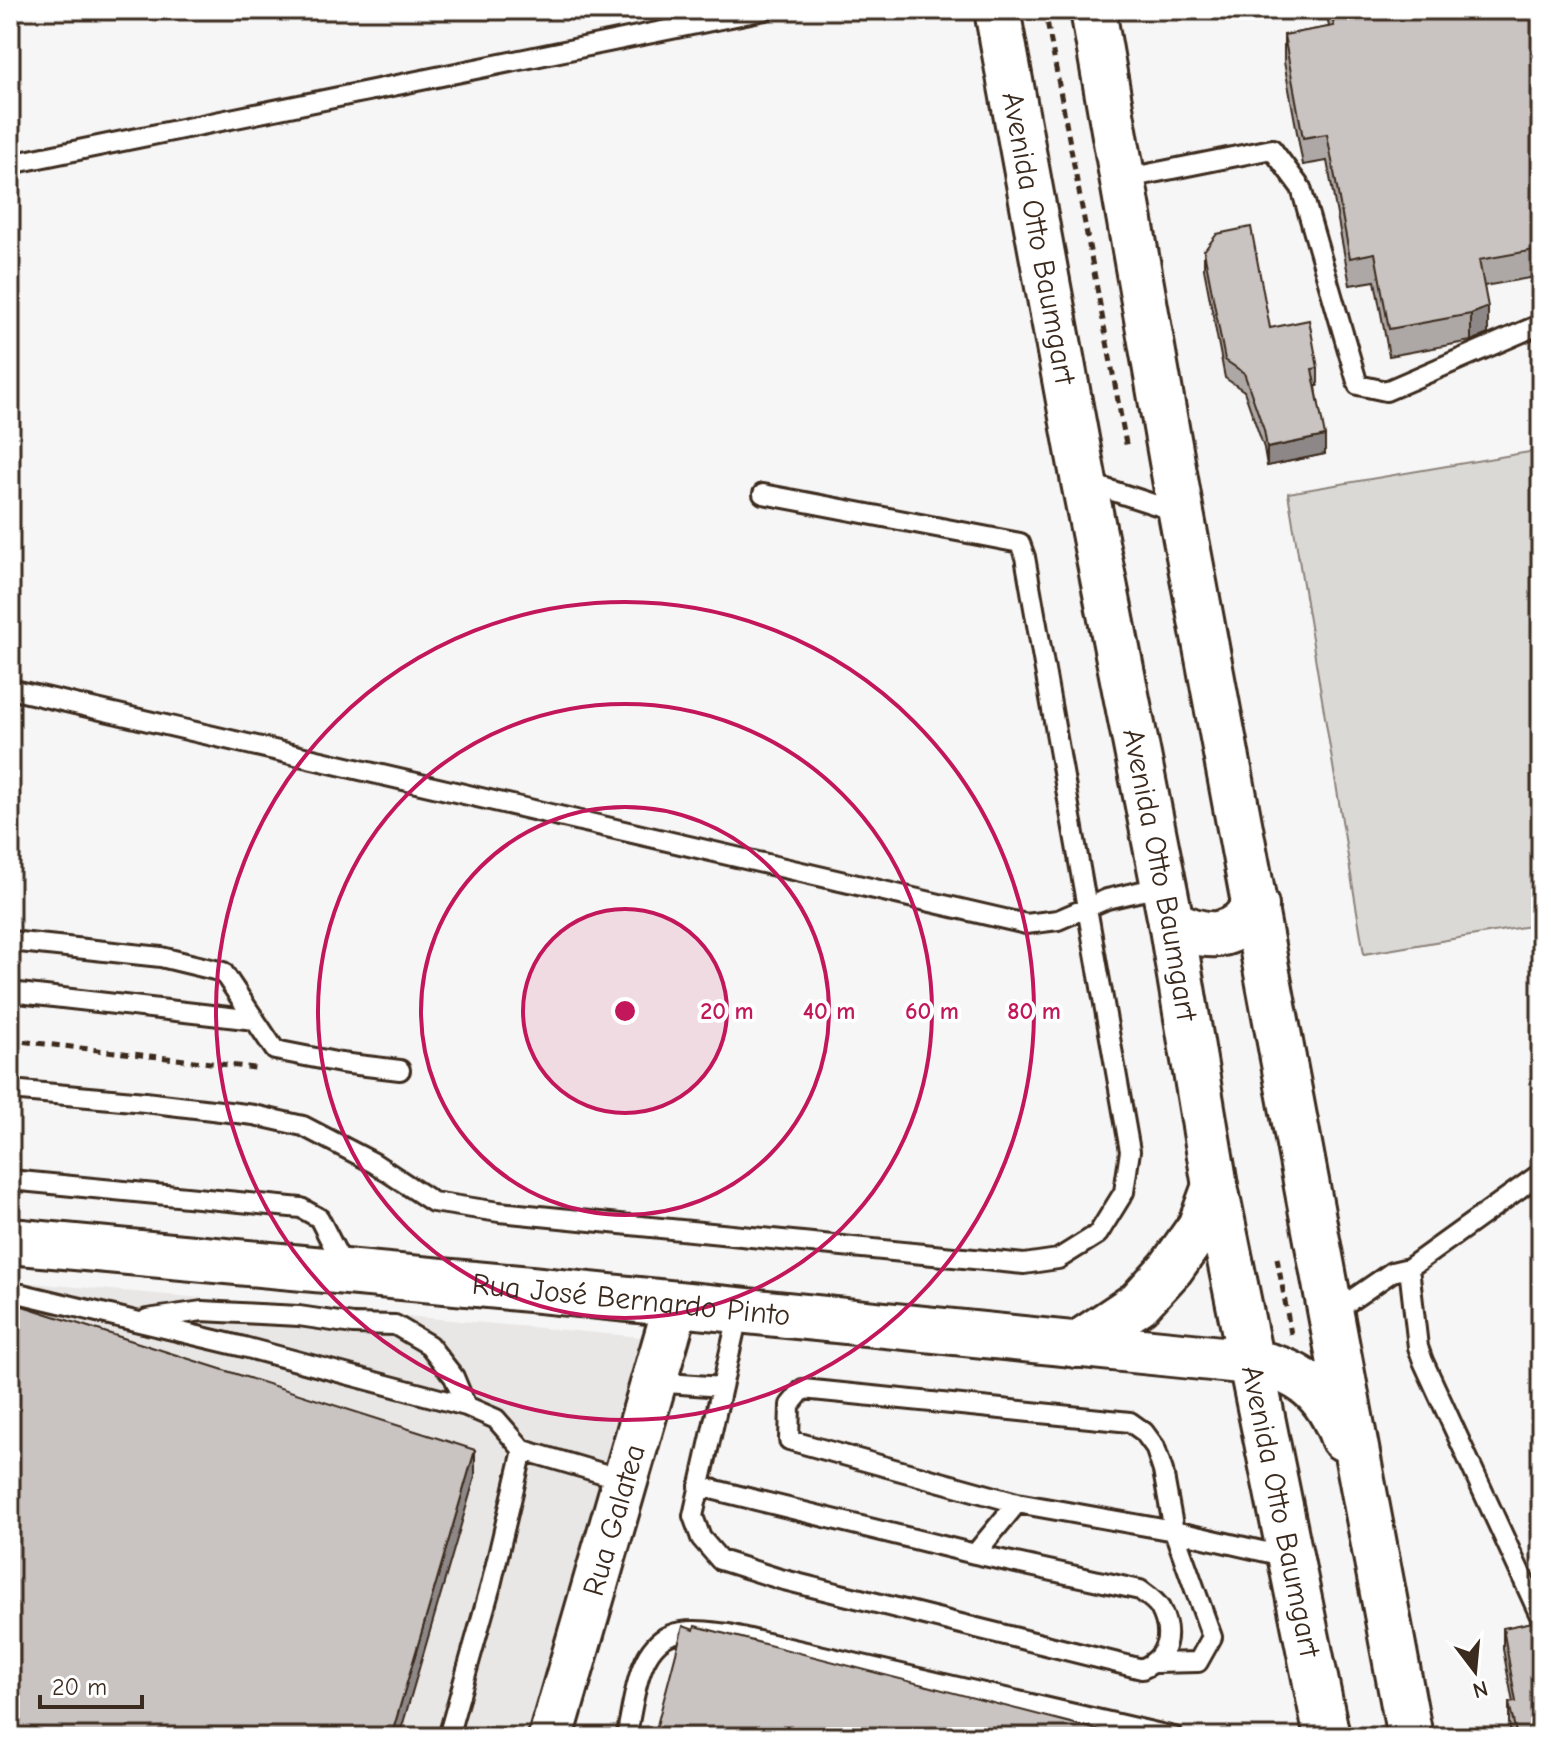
<svg xmlns="http://www.w3.org/2000/svg" width="1551" height="1747" font-family="'Comic Neue',sans-serif">
	<style>
		.built { fill: #e9e7e6 }
		.green { fill: #dbd9d6; stroke: #8b827a; stroke-width: 2 }
		.lines { fill: none; stroke-linecap: round; stroke-linejoin: round }
		.service-casing { stroke: #3b2a1e; stroke-width: 24 }
		.tertiary-casing { stroke: #3b2a1e; stroke-width: 50 }
		.secondary-casing { stroke: #3b2a1e; stroke-width: 50 }
		.path { stroke: #3b2a1e; stroke-width: 5; stroke-dasharray: 8 6; stroke-linecap: butt }
		.service { stroke: #fff; stroke-width: 18 }
		.tertiary { stroke: #fff; stroke-width: 44 }
		.secondary { stroke: #fff; stroke-width: 44 }
		.wall { fill: #ada8a6; stroke: #3b2a1e; stroke-width: 2 }
		.shaded-wall { fill: #8d8887; stroke: #3b2a1e; stroke-width: 2 }
		.building { fill: #c9c3c1; stroke: #3b2a1e; stroke-width: 2 }
		.ring { fill: none; stroke: #c2185b; stroke-width: 4 }
		.labels { text-anchor: middle; stroke-width: 8; stroke-linejoin: round; paint-order: stroke }
		.street-label { font-size: 30px; fill: #3b2a1e; stroke: #fff }
		.centre { fill: #c2185b; stroke: #fff; stroke-width: 4 }
		.ring-label { font-size: 24px; text-anchor: middle; font-weight: bold; fill: #c2185b; stroke: #fff; stroke-width: 8; stroke-linejoin: round; paint-order: stroke }
	</style>
	<rect width="100%" height="100%" fill="#f7f6f6"/>
	<filter id="ink" filterUnits="userSpaceOnUse"><feTurbulence type="fractalNoise" baseFrequency=".0125" numOctaves="2"/><feDisplacementMap in="SourceGraphic" scale="16" xChannelSelector="R" yChannelSelector="G"/><feConvolveMatrix kernelMatrix="1 2 1 2 8 2 1 2 1" color-interpolation-filters="sRGB"/></filter>
	<g filter="url(#ink)">
		<!-- built -->
		<path class="built" d="M10 1281 687 1341 567 1737H10Z"/>
		<!-- green -->
		<path class="green" d="M1541 450V924L1364 954 1288 493Z"/>
		<g class="lines">
			<!-- service casing -->
			<g class="service-casing">
				<path id="service" d="M10 164 765 10
					M1123 179 1272 149 1301 188 1358 385 1386 391 1541 324
					M1085 482 1178 512
					M10 689 1026 924 1058 920 1107 899 1164 886
					M10 941 161 957 223 972 275 1050 341 1063 400 1070
					M10 992 255 1020
					M10 1090 145 1102 254 1115 303 1126 374 1163 433 1202 499 1212 1024 1264 1058 1259 1098 1234 1124 1192 1130 1151 1025 557 1020 543 763 494
					M10 1180 301 1208 319 1218 345 1269
					M1409 1268 1418 1347 1423 1361 1541 1618
					M10 1293 22 1294 244 1347 466 1406 496 1419 523 1450 491 1585 448 1737
					M1331 1314 1392 1272 1409 1268 1541 1173
					M147 1319 202 1311 299 1316 353 1324 395 1325 429 1345 454 1377 466 1406
					M654 1382 722 1387
					M523 1450 625 1480
					M699 1486 975 1554 1140 1590C1147 1595 1156 1601 1160 1608 1173 1633 1169 1657 1142 1669L780 1579 720 1560 701 1538 693 1516 739 1311
					M975 1554 1017 1503
					M1155 1663 1198 1662 1212 1637 1174 1531 1163 1471 1155 1447 1144 1432 1130 1422 803 1389 790 1405 789 1440 1017 1503 1174 1531 1288 1557
					M626 1737C634 1705 636 1649 670 1635 688 1628 710 1632 728 1634L1174 1737"/>
			</g>
			<!-- tertiary casing -->
			<g class="tertiary-casing">
				<g id="tertiary">
					<path id="s1" d="M10 1241 530 1289 1251 1362"/>
					<path id="s2" d="M551 1737 676 1305"/>
				</g>
			</g>
			<!-- secondary casing -->
			<g class="secondary-casing">
				<g id="secondary">
					<path id="s3" d="M997 10 1084 482 1171 922 1215 1186 1327 1737"/>
					<path d="M1093 10 1181 513 1410 1737"/>
					<path d="M1171 922C1207 940 1232 941 1256 906"/>
					<path d="M1076 1345 1139 1303 1171 1268 1200 1227 1215 1186"/>
					<path d="M1251 1362C1300 1370 1326 1391 1343 1438"/>
				</g>
			</g>
			<!-- path -->
			<path class="path" d="M1045 10 1127 449
				M10 1040 255 1068
				M1277 1258 1291 1334"/>
			<!-- service -->
			<use href="#service" class="service"/>
			<!-- tertiary -->
			<use href="#tertiary" class="tertiary"/>
			<!-- secondary -->
			<use href="#secondary" class="secondary"/>
		</g>
		<!-- wall -->
		<path class="wall" d="M1326 10H1538L1541 26V276L1484 286 1488 334 1471 341 1389 356 1375 281 1350 285 1327 161 1303 165 1284 62V35L1329 27Z
			M1204 251 1270 328 1318 368V386H1316L1325 454 1267 466 1264 448 1244 391 1225 378 1204 269Z
			M1503 1628 1541 1737H1512L1509 1724V1703H1513L1503 1649Z"/>
		<!-- shaded-wall -->
		<path class="shaded-wall" d="M1488 307V334L1471 341V314Z
			M1325 436V454L1267 466V448Z
			M475 1450V1477L399 1737H391Z"/>
		<!-- building -->
		<path class="building" d="M1331 10H1538L1541 26V249L1479 260 1488 307 1471 314 1389 329 1375 253 1350 258 1327 134 1303 138 1284 35 1334 26Z
			M1251 227 1270 328 1309 320 1318 368 1312 369 1325 436 1267 448 1264 430 1244 373 1225 360 1204 251 1217 234Z
			M10 1302 475 1450 391 1737H10Z
			M1533 1622 1541 1663V1737H1517L1509 1703 1516 1702 1503 1628Z
			M683 1626 694 1630 695 1626 1125 1737H654Z"/>
	</g>
	<!-- distance rings -->
	<circle cx="625" cy="1011" r="102" fill="#c2185b" fill-opacity=".12"/>
	<g class="ring">
		<circle cx="625" cy="1011" r="102"/>
		<circle cx="625" cy="1011" r="204"/>
		<circle cx="625" cy="1011" r="307"/>
		<circle cx="625" cy="1011" r="409"/>
	</g>
	<g class="labels">
		<!-- street labels -->
		<g class="street-label">
			<text dy="10" stroke="none"><textPath href="#s3" startOffset="232">Avenida Otto Baumgart</textPath></text>
			<text dy="10" stroke="none"><textPath href="#s3" startOffset="880">Avenida Otto Baumgart</textPath></text>
			<text dy="10" stroke="none"><textPath href="#s1" startOffset="624">Rua José Bernardo Pinto</textPath></text>
			<text dy="10" stroke="none"><textPath href="#s3" startOffset="1528">Avenida Otto Baumgart</textPath></text>
			<text dy="10" stroke="none"><textPath href="#s2" startOffset="226">Rua Galatea</textPath></text>
		</g>
	</g>
	<circle cx="625" cy="1011" r="12" class="centre"/>
	<g class="ring-label">
		<text x="727" y="1019">20 m</text>
		<text x="829" y="1019">40 m</text>
		<text x="932" y="1019">60 m</text>
		<text x="1034" y="1019">80 m</text>
	</g>
	<!-- margin -->
	<rect width="1551" height="1747" fill="none" stroke="#fff" stroke-width="40"/>
	<rect x="20" y="20" width="1511" height="1707" fill="none" stroke="#3b2a1e" stroke-width="3" filter="url(#ink)"/>
	<!-- north arrow -->
	<g transform="translate(1475 1671) rotate(164)" stroke="#ffffff" stroke-width="6" paint-order="stroke">
	<path d="M0-6L14 30L0 20L-14 30Z" fill="#3b2a1e"/>
	<text y="-12" font-size="22" font-weight="bold" text-anchor="middle" fill="#3b2a1e">N</text>
	</g>
	<!-- scale -->
	<path d="M40 1695v12h102v-12" fill="none" stroke="#3b2a1e" stroke-width="4"/>
	<text x="52" y="1695" font-size="24" fill="#3b2a1e" stroke="#ffffff" stroke-width="6" paint-order="stroke">20 m</text>
</svg>
